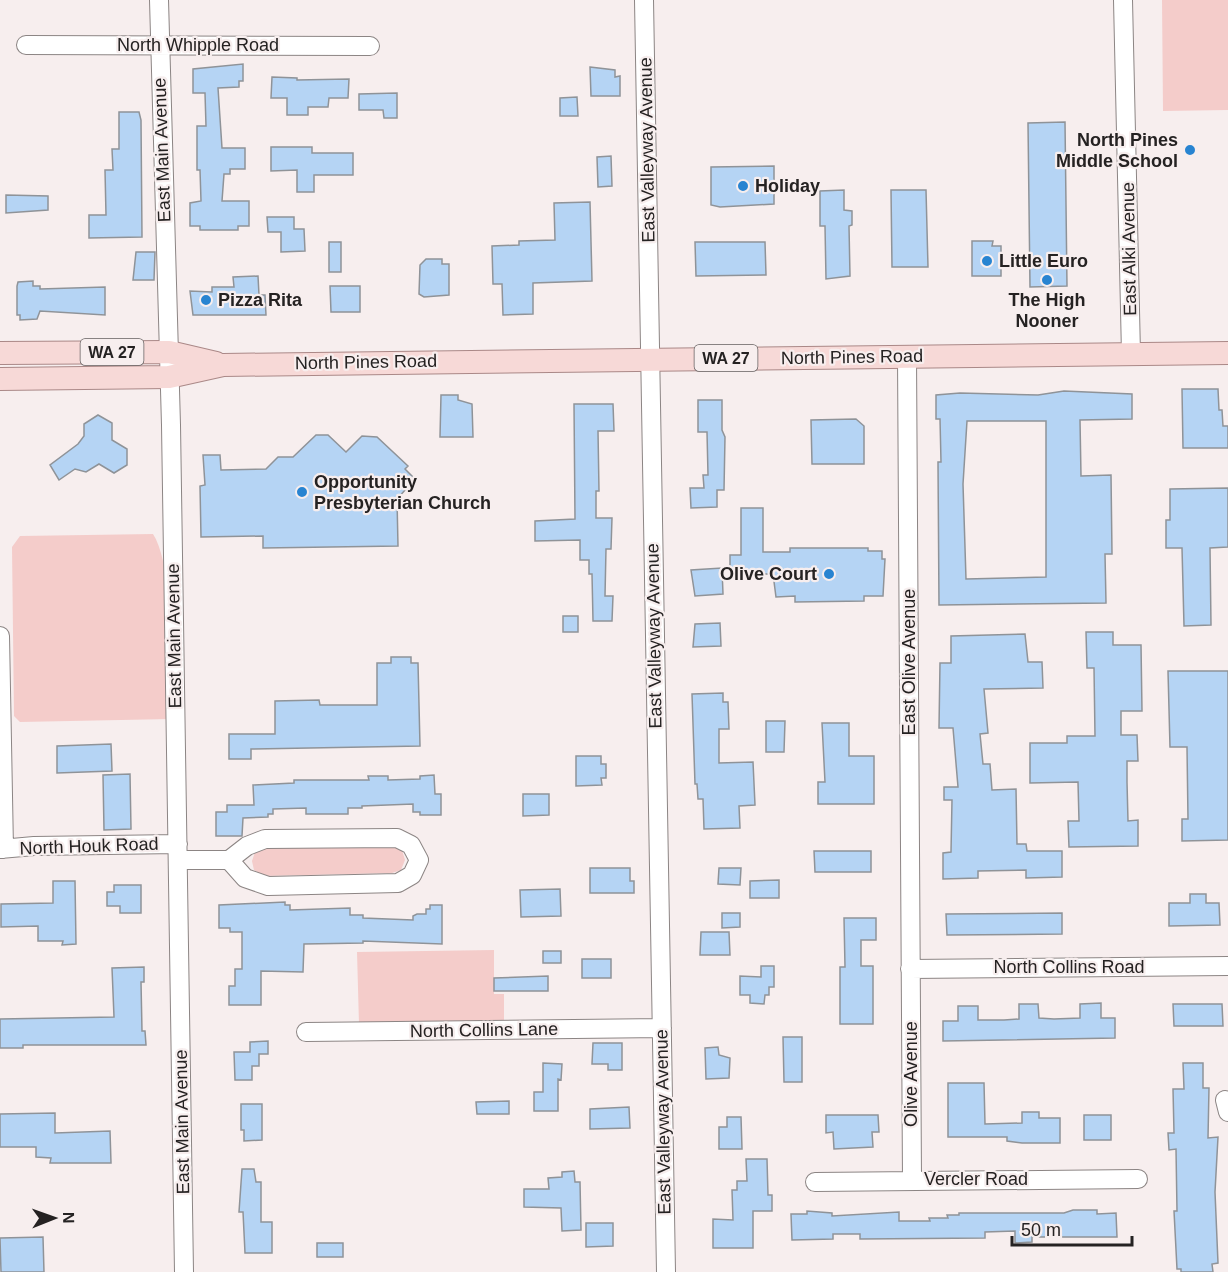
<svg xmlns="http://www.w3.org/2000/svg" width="1228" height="1272" font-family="Helvetica,sans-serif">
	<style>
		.green { fill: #f4ccca }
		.building { fill: #b5d4f4; stroke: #8f9398; stroke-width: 1.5; fill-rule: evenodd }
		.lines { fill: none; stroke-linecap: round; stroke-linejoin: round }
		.minor-casing { stroke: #8c8584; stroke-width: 20 }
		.major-casing { stroke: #aa8887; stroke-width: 24 }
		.minor { stroke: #fff; stroke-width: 18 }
		.major { stroke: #f7d9d7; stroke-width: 22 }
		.poi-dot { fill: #2884d1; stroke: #f7eeee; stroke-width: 2 }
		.labels { text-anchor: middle; stroke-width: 4.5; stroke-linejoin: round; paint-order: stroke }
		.shield { fill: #f7eeee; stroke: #645f5f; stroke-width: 1.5 }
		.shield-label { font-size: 16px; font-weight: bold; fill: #252222 }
		.street-label { font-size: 18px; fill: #252222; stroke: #f7eeee }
		.poi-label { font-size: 18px; font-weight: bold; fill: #252222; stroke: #f7eeee; text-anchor: start }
	</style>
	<rect width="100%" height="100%" fill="#f7eeee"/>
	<!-- green -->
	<path class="green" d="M1162 0H1228V110L1163 111Z
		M153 534C175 568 170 675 171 719L20 722 14 716 12 547 20 536Z
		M392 845 402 850 405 860 401 870 392 873 264 876 254 870 252 861 255 852 267 847Z
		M494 950V994H504V1021L359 1024 357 952Z"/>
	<!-- building -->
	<path class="building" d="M243 64V81H239V87L218 88 222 148H245V169H230V174H224L222 201H249V226H238V230H200V226H190V203L201 201 200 170H197V126H206L205 93H193V69Z
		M590 67 615 70V77L620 76V96H591Z
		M272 77 297 78V80L349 79 348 98H329L328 107H308V115H287V98H271Z
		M397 93V118H384L383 110H359V94Z
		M577 97 578 116H560V98Z
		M119 112H139L141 120 142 237 89 238V215H106L105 170H113L112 149H119Z
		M1065 122 1067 286 1030 287 1028 123Z
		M271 147H312V153H353V175H314V192H297V170L271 171Z
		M611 156 612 186 598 187 597 157Z
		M774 166V204L720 207 711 205V167Z
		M844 190V210L852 211V225L849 226 850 276 826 279 825 226H820V191Z
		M891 190H926L928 267H892Z
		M6 195 48 196V210L6 213Z
		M590 202 592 281 533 283V314L503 315 502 284H493L492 246 519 245V241L555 240 554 203Z
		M267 217H294V229H304L305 251 281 252V232H268Z
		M972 241H993L992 246H1001V276H972Z
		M329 242H341V272H329Z
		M695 242H765L766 275 696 276Z
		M136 252H155L154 280H133Z
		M426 259H442V264H449V295L424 297 419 294 420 265Z
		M258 276 259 295H265L266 315H193L190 291 212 292V287H234L233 277Z
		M33 281V286H40V289L105 287V315L40 311 37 319 20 320V315H17V286L18 282Z
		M330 286H360V312H331Z
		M1182 389H1218L1219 410H1222L1223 426H1228V448H1183Z
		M1064 391 1132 394V419L1080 420 1081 476 1111 475 1112 554H1105L1106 603 939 605 938 462H941L940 419H936V395L960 393 1038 395ZM967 421H1046V577L966 579 963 484Z
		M441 395H458V400L472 404 473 437H440Z
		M698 400H722V430L725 437 724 490H717V507L691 508 690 488H704L703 475H708L707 432H698Z
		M574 404H613L614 431H598L599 491H596V518H612L611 549H606L605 596H613L612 621H593L592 574H589V560H580V540L535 541V521L575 519Z
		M98 415 112 423V440L127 449V465L114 473 99 464 86 472 75 469 59 480 50 465 78 444 84 436V424Z
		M856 419 864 426V464H812L811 420Z
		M316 435H328L346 452 362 436 377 437 408 466 405 469 415 479 397 499 398 546 263 548V536L201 537 200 486 205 485 203 455H220L221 470 266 469 278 457H293Z
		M1228 488V547L1210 548 1211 625 1184 626 1182 548H1166V520H1170V489Z
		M741 508H763V552H790V548H868V551H882V559H885L883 596H864V601L795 602V596L776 597 773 574H730V555H741Z
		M722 568 723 594 695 596 691 570Z
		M563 616H578V632H563Z
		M720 623 721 646 693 647 695 624Z
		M1086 632H1113V645H1141L1142 711H1121V735H1137L1138 761H1127V782L1128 821 1138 820V846L1069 847 1068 821H1079L1078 782 1030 783V743H1067V736H1095L1094 668H1087Z
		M1025 634 1028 662H1042L1043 688 984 689 988 733 980 734 983 764H990L992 790 1016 789 1017 844H1026L1027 851H1062V877L1026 878V870L978 871V878L943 879V853L951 852 952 800H944V787H958L953 728H939L940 663H951V636Z
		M391 657H411V663H418L420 746 251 749V759H229V734H275V701L319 700 320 705H377V663H391Z
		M1168 671H1228V840L1182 841V819H1188L1187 747H1170Z
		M723 693V702H728L729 729H719V763L753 762 755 805 739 806 740 828 704 829 703 799H698L697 784H695L692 694Z
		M766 721H785L784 752H766Z
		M822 723H849V756H874V804H818V782H825Z
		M111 744 112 771 57 773V746Z
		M576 756H601V764H606V778H601L602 785 576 786Z
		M130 774 131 829 104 830 103 775Z
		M434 775 435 794H441V815H420V812H413V804L362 806V808H348V814H306V808L273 809V814H268V817L243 818 242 836H216V812H227V805H254L253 785 294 783V780H369L368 776H388V780L420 779V776Z
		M523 794H549V815L523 816Z
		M814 851H871V872H815Z
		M590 868H630V881H634V893H590Z
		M719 868H741L740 885 718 884Z
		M779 880V898H750V881Z
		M53 881H75L76 944 62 945 63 941H38V926L1 927V904L53 903Z
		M114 885H141V913H120V906H107V892H114Z
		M560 889 561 916 521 917 520 890Z
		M1190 894H1206V903H1219L1220 925 1169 926V903H1190Z
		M285 902V905H290V910L350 908V915H363V918L413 920V916L417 914H426V909H430V905H442V944L363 941V943L304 944 303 972 261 971V1005H229V986H235V969H242V932H230V928H219V905Z
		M722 913H740V927L722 928Z
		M1062 913V934L947 935 946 914Z
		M844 918H876V940H861V966H873V1024H840V967H845Z
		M701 932H729L730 955H700Z
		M543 951H561V963H543Z
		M582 959H611V978H582Z
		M761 966H774V987H769V995H765L764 1004 750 1003V995H740V976L761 977Z
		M144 967V982H141L142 1031H145L146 1045H23V1048H0V1019L114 1017 112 968Z
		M548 976V991H494V978Z
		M1101 1003V1018H1115V1038L943 1041V1021H958V1006H978V1020H1004L1019 1019V1004H1038L1039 1018 1054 1019 1080 1018V1004Z
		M1173 1004H1222L1223 1026H1174Z
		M783 1037H802V1082H784Z
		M268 1041V1054H259V1066H252V1080H235L234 1052H250V1042Z
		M593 1043H622V1070H608V1064H592Z
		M718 1047 719 1055 730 1058 729 1078 706 1079 705 1048Z
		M543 1063 562 1064 561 1080 558 1079V1111H534V1092H543Z
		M1183 1063H1203V1088H1209L1208 1138 1218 1137 1215 1192 1218 1263 1212 1264 1213 1272H1181V1269H1177L1174 1211H1177L1176 1149 1169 1150 1168 1133H1174L1173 1089H1184Z
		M948 1083H984L985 1124 1022 1123V1112H1039V1118H1060V1143H1022L1007 1141V1137H948Z
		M509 1101V1114H477L476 1102Z
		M241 1104H262V1140L244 1141V1130H241Z
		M629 1107 630 1128 590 1129V1109Z
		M55 1113V1133L110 1131 111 1163H50L51 1158 36 1157V1147H0V1114Z
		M826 1115H878L879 1132H872L873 1147 834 1149 833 1132 826 1133Z
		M1084 1115H1111V1140H1084Z
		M727 1117H741L742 1149H719V1127H727Z
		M746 1159H767L768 1195H772V1211H753V1248H713V1219L733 1220 732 1190H737V1181H747Z
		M242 1169H254L256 1182H261V1222H272V1253H245L243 1212H239Z
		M574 1171 575 1182H580L581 1230 562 1231 561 1208 524 1207V1189H549L548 1178 562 1177V1172Z
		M1073 1210H1097V1214L1116 1213 1117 1237H1032V1242L1015 1243V1231L985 1232V1238L860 1239V1234H833V1239L792 1240 791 1214H807V1211L832 1213V1216L899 1212V1221H930L929 1218H948L947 1215H959V1213H1064Z
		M586 1223H613V1246L586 1247Z
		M43 1237 44 1272H1L0 1238Z
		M317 1243H343V1257H317Z"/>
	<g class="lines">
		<!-- minor casing -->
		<g class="minor-casing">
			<path id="minor" d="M159 0 171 425 184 1272
				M644 0 666 1272
				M1123 0 1131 354
				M26 45 370 46
				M907 356 912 1179
				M0 636 4 849
				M0 849 34 846 178 844
				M178 860H229L247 846 265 839 397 838 411 845 419 860 412 875 398 883 268 886 245 878 229 860
				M910 969 1228 966
				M306 1032 662 1028
				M1225 1100 1228 1112
				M815 1182 1138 1179"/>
		</g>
		<!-- major casing -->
		<g class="major-casing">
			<path id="major" d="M0 353 169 352 216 363
				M0 379 169 377 223 365 1228 353"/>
		</g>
		<!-- minor -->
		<use href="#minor" class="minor"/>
		<!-- major -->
		<use href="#major" class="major"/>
	</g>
	<!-- markers -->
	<g class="poi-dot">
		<circle cx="1190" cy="150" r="6"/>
		<circle cx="743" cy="186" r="6"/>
		<circle cx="987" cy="261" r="6"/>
		<circle cx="1047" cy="280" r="6"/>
		<circle cx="206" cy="300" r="6"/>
		<circle cx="302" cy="492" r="6"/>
		<circle cx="829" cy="574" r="6"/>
	</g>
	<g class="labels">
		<!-- shield labels -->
		<g class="shield">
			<rect x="80.5" y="339" width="63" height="26" rx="4.5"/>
			<rect x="694.5" y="345" width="63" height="26" rx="4.5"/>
		</g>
		<g class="shield-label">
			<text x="112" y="358">WA 27</text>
			<text x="726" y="364">WA 27</text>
		</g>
		<!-- street labels -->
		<g class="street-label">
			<text x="198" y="51">North Whipple Road</text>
			<text transform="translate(162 150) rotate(-92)" y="6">East Main Avenue</text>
			<text transform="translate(647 150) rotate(-91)" y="6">East Valleyway Avenue</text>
			<text transform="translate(1129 249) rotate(-91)" y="6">East Alki Avenue</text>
			<text transform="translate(852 357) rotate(-1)" y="6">North Pines Road</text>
			<text transform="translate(366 362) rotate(-1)" y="6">North Pines Road</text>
			<text transform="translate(174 636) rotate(-91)" y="6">East Main Avenue</text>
			<text transform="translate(654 636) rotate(-91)" y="6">East Valleyway Avenue</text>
			<text transform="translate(909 662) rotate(-90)" y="6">East Olive Avenue</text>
			<text transform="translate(89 846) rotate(-2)" y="6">North Houk Road</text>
			<text x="1069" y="973">North Collins Road</text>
			<text transform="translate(484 1030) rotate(-1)" y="6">North Collins Lane</text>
			<text transform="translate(911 1074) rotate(-90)" y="6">Olive Avenue</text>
			<text transform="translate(182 1122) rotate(-91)" y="6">East Main Avenue</text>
			<text transform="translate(663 1122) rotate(-91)" y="6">East Valleyway Avenue</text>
			<text x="976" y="1185">Vercler Road</text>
		</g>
		<!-- poi labels -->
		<g class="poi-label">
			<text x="1178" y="146" text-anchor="end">North Pines<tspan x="1178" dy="21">Middle School</tspan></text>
			<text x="755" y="192">Holiday</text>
			<text x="999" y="267">Little Euro</text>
			<text x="218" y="306">Pizza Rita</text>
			<text x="1047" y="306" text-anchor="middle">The High<tspan x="1047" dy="21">Nooner</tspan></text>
			<text x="314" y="488">Opportunity<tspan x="314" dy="21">Presbyterian Church</tspan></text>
			<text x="817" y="580" text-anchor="end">Olive Court</text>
		</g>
	</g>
	<!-- north arrow -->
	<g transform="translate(54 1218) rotate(89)" stroke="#f7eeee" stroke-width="4.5" paint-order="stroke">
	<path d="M0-4.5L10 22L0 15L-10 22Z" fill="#252222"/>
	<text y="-9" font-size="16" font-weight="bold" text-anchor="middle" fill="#252222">N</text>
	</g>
	<!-- scale -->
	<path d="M1012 1236v9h120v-9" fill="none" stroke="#252222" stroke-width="3"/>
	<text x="1021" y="1236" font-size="18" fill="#252222" stroke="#f7eeee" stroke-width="4.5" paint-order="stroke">50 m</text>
</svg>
